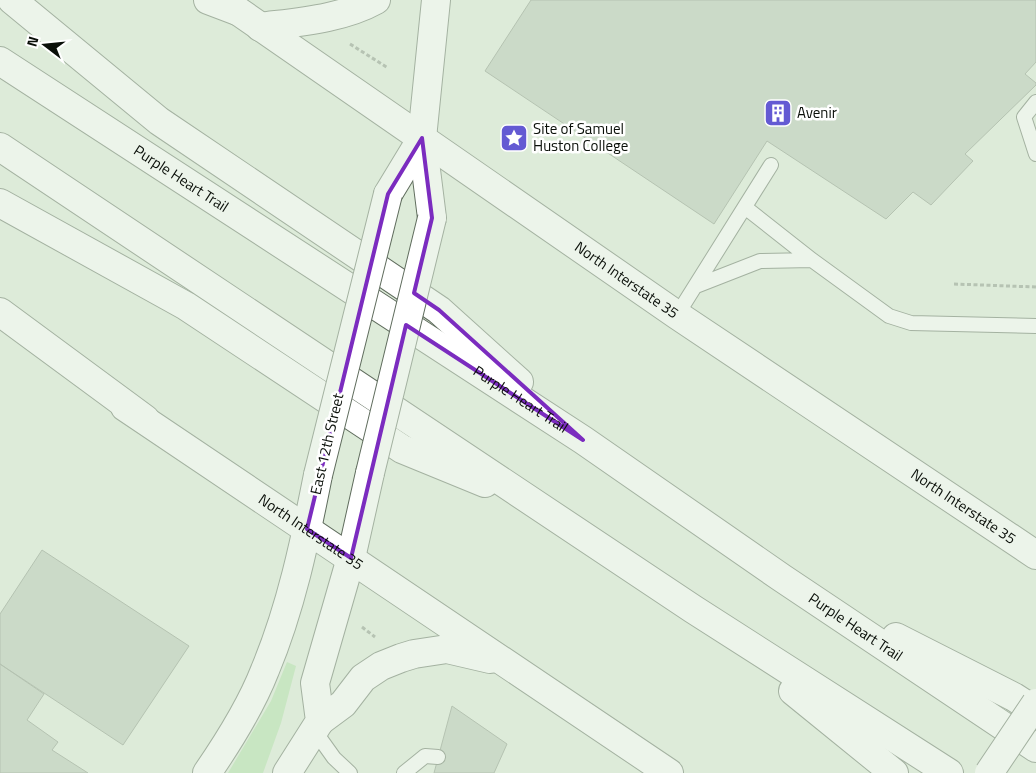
<svg xmlns="http://www.w3.org/2000/svg" width="1036" height="773" font-family="'Titillium Web',sans-serif">
	<style>
		.green { fill: #b0dfa6 }
		.building { fill: #b7c5b4; stroke: #859282 }
		.lines { fill: none; stroke-linecap: round; stroke-linejoin: round }
		.lane-casing { stroke: #606d5e; stroke-width: 16 }
		.secondary-casing { stroke: #606d5e; stroke-width: 30 }
		.highway-casing { stroke: #606d5e; stroke-width: 30 }
		.path { stroke: #889285; stroke-width: 3; stroke-dasharray: 4 2.5; stroke-linecap: butt }
		.lane { stroke: #fff; stroke-width: 14 }
		.secondary { stroke: #fff; stroke-width: 28 }
		.highway { stroke: #fff; stroke-width: 28 }
		.secondary-bridge-casing { stroke: #606d5e; stroke-width: 30; stroke-linecap: butt }
		.secondary-bridge { stroke: #fff; stroke-width: 28 }
		.marked { fill: none; stroke: #7b2cbf; stroke-width: 4; stroke-linejoin: round }
		.labels { text-anchor: middle; stroke-width: 5; stroke-linejoin: round; paint-order: stroke }
		.poi-label { font-size: 15px; fill: #0a0f09; stroke: #fff; text-anchor: start }
		.street-label { font-size: 15px; fill: #0a0f09; stroke: #fff }
	</style>
	<rect width="100%" height="100%" fill="#ddebd9"/>
	<!-- green -->
	<path class="green" d="M287 662 296 666 281 723 263 773H228L271 701Z"/>
	<!-- building -->
	<path class="building" d="M531 0H1036V62L1025 74 1036 83V85L965 154 973 161 931 205 913 192 886 219 767 141 714 224 485 71Z
		M42 550 189 646 123 745 0 664V614Z
		M0 664 44 694 27 720 58 742 52 750 88 773H0Z
		M452 706 507 744 494 773H434Z"/>
	<g class="lines">
		<!-- lane casing -->
		<g class="lane-casing">
			<path id="lane" d="M1036 102 1024 117 1036 154
				M746 208 812 260
				M696 286 760 261 812 260 889 316 911 323 1036 326
				M677 315 771 165
				M314 730 334 758 350 773
				M404 773 425 756 438 757"/>
		</g>
		<!-- secondary casing -->
		<g class="secondary-casing">
			<g id="secondary">
				<path id="s1" d="M222 0 677 315 1036 555"/>
				<path d="M260 27C298 22 342 19 376 0"/>
				<path d="M388 194 422 138"/>
				<path d="M432 218 422 138 436 0"/>
				<path id="s2" d="M125 407 669 773"/>
				<path d="M320 721 343 704 363 678 381 666 401 658 414 654 447 649 490 659"/>
				<path d="M207 773C229 741 251 706 265 670 291 608 305 541 318 475"/>
				<path d="M287 773 320 721 315 683 351 558 370 473"/>
			</g>
		</g>
		<!-- highway casing -->
		<g class="highway-casing">
			<g id="highway">
				<path d="M12 0 159 121 439 310 519 382"/>
				<path d="M208 0 237 11"/>
				<path id="s3" d="M0 61 583 440 782 578 1036 748"/>
				<path d="M0 147 693 609 949 773"/>
				<path d="M0 203 186 306 402 449 485 483"/>
				<path d="M0 312 145 419"/>
				<path d="M896 637 1014 697 1036 711"/>
				<path d="M793 691 894 773"/>
			</g>
		</g>
		<!-- path -->
		<path class="path" d="M350 44 388 68
			M954 284 1036 287
			M362 627 375 637"/>
		<!-- lane -->
		<use href="#lane" class="lane"/>
		<!-- secondary -->
		<use href="#secondary" class="secondary"/>
		<!-- highway -->
		<use href="#highway" class="highway"/>
		<!-- secondary-bridge casing -->
		<g class="secondary-bridge-casing">
			<path id="secondary-bridge" d="M370 473 432 218
				M318 475 388 194
				M989 773 1036 703"/>
		</g>
		<!-- secondary-bridge -->
		<use href="#secondary-bridge" class="secondary-bridge"/>
	</g>
	<!-- marked area -->
	<path d="M0 0H1036V773H0ZM422 138 432 218 414 293 439 310 583 440 406 325 351 558 307 529 388 194Z" fill="#ddebd9" fill-opacity=".55" fill-rule="evenodd"/>
	<path class="marked" d="M422 138 432 218 414 293 439 310 583 440 406 325 351 558 307 529 388 194Z"/>
	<!-- icons -->
	<defs>
		<g id="building-square" transform="scale(1.4375)"><rect x="-9" y="-9" width="18" height="18" rx="4" fill="#645ad3" stroke="#fff"/><path d="M-4-6H4V6H1V3H-1V6H-4ZM-2.5-4.3h1.7v1.8h-1.7ZM.8-4.3h1.7v1.8H.8ZM-2.5-1h1.7V.8h-1.7ZM.8-1h1.7V.8H.8Z" fill="#fff"/></g>
		<g id="sight-square" transform="scale(1.4375)"><rect x="-9" y="-9" width="18" height="18" rx="4" fill="#645ad3" stroke="#fff"/><path d="M0-6L1.8-2.2L6-1.7L2.9 1.2L3.7 5.4L0 3.3L-3.7 5.4L-2.9 1.2L-6-1.7L-1.8-2.2Z" fill="#fff"/></g>
	</defs>
	<g fill-rule="evenodd">
		<use href="#building-square" x="778" y="113"/>
		<use href="#sight-square" x="514" y="138"/>
	</g>
	<g class="labels">
		<!-- poi labels -->
		<g class="poi-label">
			<text x="797" y="118">Avenir</text>
			<text x="533" y="134">Site of Samuel<tspan x="533" dy="17">Huston College</tspan></text>
		</g>
		<!-- street labels -->
		<g class="street-label">
			<text dy="5" stroke="none"><textPath href="#s3" startOffset="216">Purple Heart Trail</textPath></text>
			<text dy="5" stroke="none"><textPath href="#s1" startOffset="492">North Interstate 35</textPath></text>
			<text dy="5" stroke="none"><textPath href="#s3" startOffset="621">Purple Heart Trail</textPath></text>
			<text transform="translate(327 444) rotate(-77)" y="5">East 12th Street</text>
			<text dy="5" stroke="none"><textPath href="#s1" startOffset="898">North Interstate 35</textPath></text>
			<text dy="5" stroke="none"><textPath href="#s2" startOffset="224">North Interstate 35</textPath></text>
			<text dy="5" stroke="none"><textPath href="#s3" startOffset="1026">Purple Heart Trail</textPath></text>
		</g>
	</g>
	<!-- north arrow -->
	<g transform="translate(45 45) rotate(286)" stroke="#ffffff" stroke-width="4" paint-order="stroke">
	<path d="M0-4L9 19L0 12L-9 19Z" fill="#0a0f09"/>
	<text y="-8" font-size="14" font-weight="bold" text-anchor="middle" fill="#0a0f09">N</text>
	</g>
</svg>
